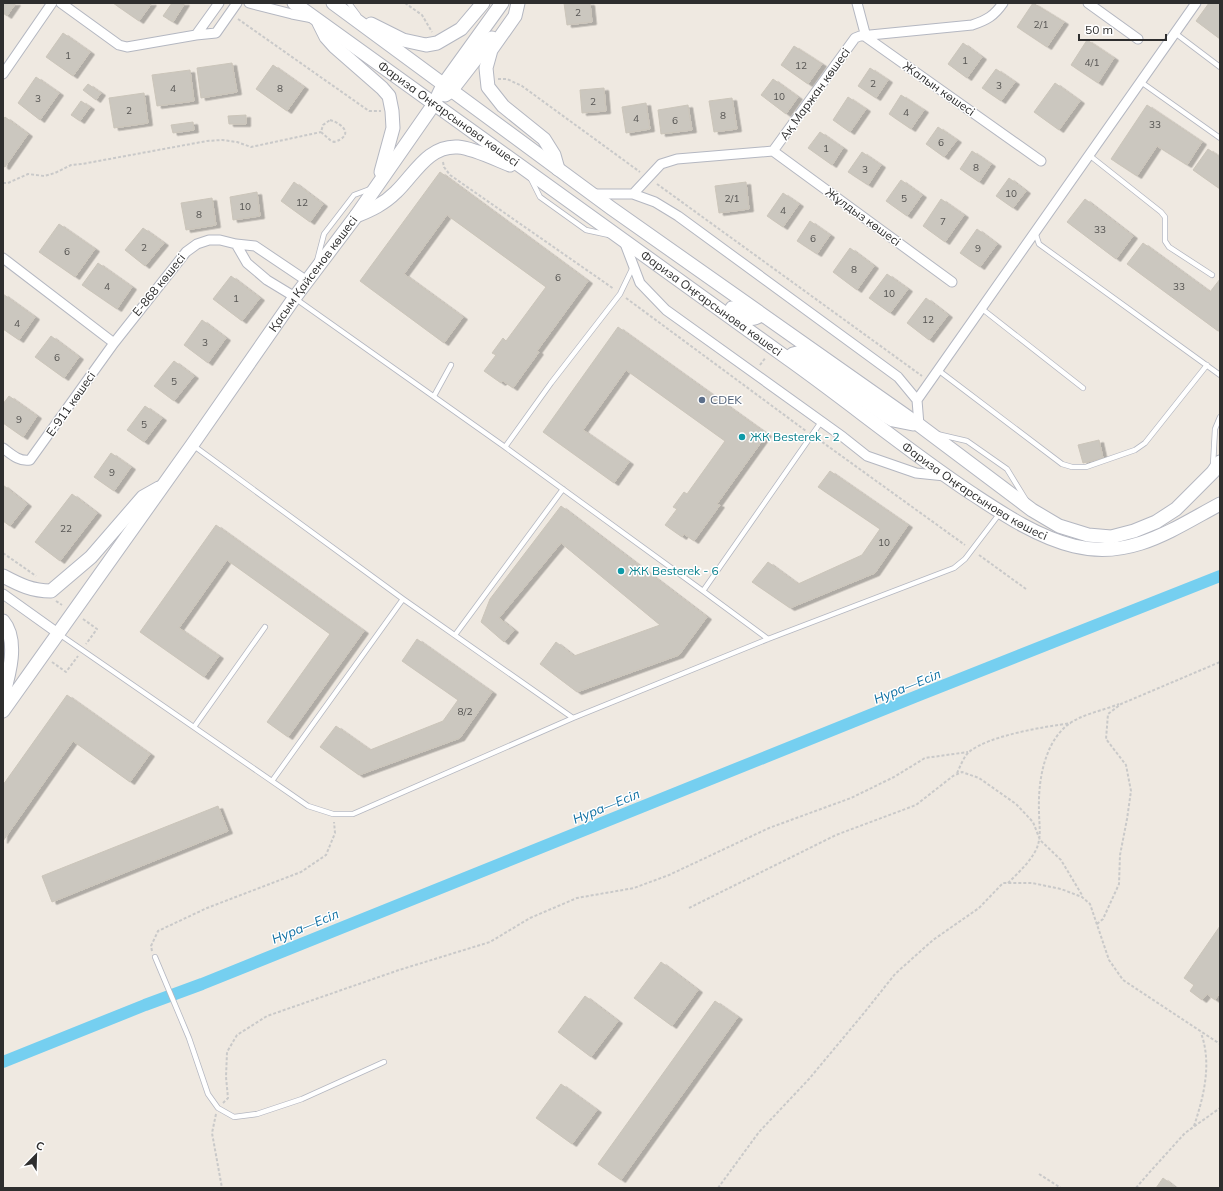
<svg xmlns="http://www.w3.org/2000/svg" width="1223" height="1191" font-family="Mulish,sans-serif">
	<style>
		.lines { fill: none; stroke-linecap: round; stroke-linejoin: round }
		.canal { stroke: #75cff0; stroke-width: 12 }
		.building { fill: #cbc7bf; stroke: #cbc5ba; filter: url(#shadow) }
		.lane-casing { stroke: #b4b7c1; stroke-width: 6 }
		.street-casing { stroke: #b4b7c1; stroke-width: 11 }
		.secondary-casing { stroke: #b4b7c1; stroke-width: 15 }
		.path { stroke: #c9c9c9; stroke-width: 2; stroke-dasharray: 3 2; stroke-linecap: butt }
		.lane { stroke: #fff; stroke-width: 4.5 }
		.street { stroke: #fff; stroke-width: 9 }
		.secondary { stroke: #fff; stroke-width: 13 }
		.service-dot { fill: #5c6f8a; stroke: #fff; stroke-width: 1.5 }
		.culture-dot { fill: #0f9aa8; stroke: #fff; stroke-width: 1.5 }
		.labels { text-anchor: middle; stroke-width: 3; stroke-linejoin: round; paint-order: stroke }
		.number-label { font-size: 10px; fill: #555452 }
		.street-label { font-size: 12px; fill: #2e2e2e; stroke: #fff }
		.service-label { font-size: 12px; fill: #4e5e75; stroke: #fff; text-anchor: start }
		.culture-label { font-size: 12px; fill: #0d838f; stroke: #fff; text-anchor: start }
		.water-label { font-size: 13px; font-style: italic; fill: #0d6fa3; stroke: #fff }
	</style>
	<defs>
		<filter id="shadow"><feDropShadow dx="4.5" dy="2.5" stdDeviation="0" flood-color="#0004"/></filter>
	</defs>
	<rect width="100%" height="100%" fill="#efe9e1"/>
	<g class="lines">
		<!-- canal -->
		<path class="canal" d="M3 1062 145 1005 202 984 917 696 1220 576"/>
	</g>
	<!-- building -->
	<path class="building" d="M3 3H16L7 16 3 13Z
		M113 3H152L139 21Z
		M172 3H185L173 22 163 16Z
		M564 3H590L592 22 567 25Z
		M1033 3 1064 22 1047 47 1017 27Z
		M1209 3H1220V39L1196 21Z
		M63 33 90 52 73 76 46 57Z
		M1087 40 1114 58 1098 83 1071 65Z
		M963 43 982 57 967 78 948 64Z
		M794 46 822 64 808 84 781 65Z
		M232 63 237 92 201 98 197 68Z
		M273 65 304 87 287 111 256 89Z
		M870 68 888 80 876 98 858 86Z
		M996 69 1015 82 1001 101 982 88Z
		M190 70 194 101 157 106 152 75Z
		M36 77 59 93 40 120 18 103Z
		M773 79 798 97 786 114 761 95Z
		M1055 83 1080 101 1059 130 1034 112Z
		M88 84 101 93 96 100 83 90Z
		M604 88 606 111 582 113 580 90Z
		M144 93 148 123 114 128 109 98Z
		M901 95 924 110 911 129 889 114Z
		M848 97 866 109 850 132 833 120Z
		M732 98 737 129 714 132 709 101Z
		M81 101 90 107 80 121 71 115Z
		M646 103 650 129 626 133 622 107Z
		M688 105 692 130 661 134 658 110Z
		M1147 105 1202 142 1187 165 1157 146 1137 176 1111 159Z
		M246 115V124H229L228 116Z
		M5 117 28 134 5 167 3 166V120Z
		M193 122 194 130 173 133 171 125Z
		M938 127 957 140 944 157 926 144Z
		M820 132 843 148 832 165 808 148Z
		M1208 149 1220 157V189L1193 170Z
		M972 151 991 164 979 182 960 169Z
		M862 152 881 165 868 185 848 172Z
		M440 172 588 281 537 351 539 352 513 388 503 381 501 383 484 371 496 355 492 353 503 338 506 341 546 287 447 215 404 274 463 317 444 343 360 281Z
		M1009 178 1026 191 1013 208 996 196Z
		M901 180 922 195 907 216 886 201Z
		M294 182 323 204 310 222 281 201Z
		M746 182 749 209 719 213 715 186Z
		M257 192 260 216 233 220 230 197Z
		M783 193 799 204 783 227 767 216Z
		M212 198 216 225 186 230 181 203Z
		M941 199 964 215 945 242 923 226Z
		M1085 199 1133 236 1116 259 1067 222Z
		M810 221 830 235 817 254 797 241Z
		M59 224 95 249 75 277 39 252Z
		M143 228 164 243 145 266 125 250Z
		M977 229 997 244 980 267 960 253Z
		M1143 243 1210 292 1220 279V328L1218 331 1127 264Z
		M850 248 874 266 857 290 833 272Z
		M98 263 132 287 117 309 82 285Z
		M887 274 908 289 890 313 869 298Z
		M231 276 260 298 242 321 213 299Z
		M3 294 35 317 19 340 3 329Z
		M926 298 948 315 929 340 907 323Z
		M202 320 226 338 208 363 184 345Z
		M618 327 767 434 717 504 720 505 694 541 684 534 682 537 665 525 677 509 673 507 684 492 687 494 725 441 626 370 583 430 629 462 614 483 543 432Z
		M51 336 79 357 64 378 35 357Z
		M174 361 194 376 174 401 154 386Z
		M9 396 37 416 23 437 3 423V404Z
		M145 406 162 418 144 442 127 430Z
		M1099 440 1103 458 1083 463 1078 445Z
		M111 453 131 467 114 491 94 477Z
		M830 471 908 525 875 573 790 608 752 582 768 562 798 584 862 555 880 529 818 487Z
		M3 485 27 504 10 526 3 521Z
		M72 494 97 513 60 561 35 542Z
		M561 506 707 617 679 655 577 692 540 664 556 642 574 656 660 625 561 543 499 618 514 630 504 642 481 622 490 599Z
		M216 525 364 631 288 737 267 722 330 634 227 560 179 628 219 656 204 677 140 632Z
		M417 639 492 692 460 738 359 775 320 747 336 726 370 750 443 721 458 700 402 661Z
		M67 695 150 754 130 782 73 741 3 841V785Z
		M218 806 228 831 52 902 42 876Z
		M1220 926V992L1215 1000 1207 994 1202 1000 1190 991 1194 985 1184 978Z
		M661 962 698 990 672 1026 634 998Z
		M585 996 618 1021 591 1057 558 1032Z
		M715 1001 738 1017 621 1180 598 1164Z
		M561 1084 597 1110 572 1144 536 1118Z
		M1163 1178 1176 1188H1156Z"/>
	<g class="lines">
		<!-- lane casing -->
		<g class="lane-casing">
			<path id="lane" d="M349 3 358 15
				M1175 33 1220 67
				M1141 82 1220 138
				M1089 155 1161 212 1165 217V241L1169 247 1212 275
				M530 177 540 197 586 230 609 235
				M1035 232 1039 244 1220 375
				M317 261 324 234 354 195 370 189
				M296 299 505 447 551 383 620 294 633 267
				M981 308 1083 388
				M938 370 1062 464 1072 467H1086L1135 450 1145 443 1207 365
				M434 396 451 365
				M937 434 967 441 1007 469 1026 500
				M194 446 403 599 573 718
				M505 447 703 591 768 639
				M1213 465 1215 429 1220 417
				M703 591 821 422
				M59 634 308 806 333 814H353L573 718 768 639 954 568 965 559 1000 513
				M455 635 563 489
				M194 727 265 627
				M272 781 403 599
				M155 957 189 1038 208 1094 218 1108 234 1117 257 1114 302 1099 384 1062"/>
		</g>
		<!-- street casing -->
		<g class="street-casing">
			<path id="street" d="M61 3 119 45 127 47 196 35 216 33 237 3
				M249 3 292 14 313 18
				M857 3 866 37 1041 161
				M1088 3 1138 39
				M196 35 219 3
				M3 74 52 3
				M773 151 952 282
				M592 194H633L655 202 678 216 898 377 917 400 919 425
				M633 194 661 164 677 159 773 151 855 38 860 36 972 25C987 20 994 16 1003 3
				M624 241 640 283 666 310 843 437 867 456 916 473 945 476
				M236 244 247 263 267 280 295 297
				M3 258 114 343
				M917 400 1196 3
				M3 448C11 454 19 462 30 460L114 343 186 252 197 244 209 240H220L236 244 255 246 307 281
				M3 594 59 634"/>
		</g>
		<!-- secondary casing -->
		<g class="secondary-casing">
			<g id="secondary">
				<path id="s1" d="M294 3C459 121 623 240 787 358 849 402 908 451 971 493 1003 514 1037 537 1074 546 1131 560 1173 529 1220 504"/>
				<path d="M333 3 611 208 919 425 1032 510 1059 526 1088 535 1111 537 1134 531 1156 522 1176 509 1213 472 1220 462"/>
				<path d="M518 3 515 16 491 50 486 68 488 87 503 106 544 139 554 155 558 169"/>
				<path d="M319 23 326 37 334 46 382 88 389 96 392 111 393 128 381 172"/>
				<path d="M371 24 403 40 426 45 437 43 461 29 483 3"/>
				<path d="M445 95 451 91 492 38"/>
				<path d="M356 216C371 210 384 204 396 192 414 175 428 145 458 147 473 148 495 159 510 165"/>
				<path d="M732 308C743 316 749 323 761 315"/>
				<path d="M788 358 793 354 797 353 804 357 886 416 893 420 913 424"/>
				<path d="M3 576C20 585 32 591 51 591L91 557 143 497 159 488"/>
				<path d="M3 621C19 640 9 675 3 696"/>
				<path id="s2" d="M3 711 192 445 295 297 356 216 434 104 443 85 502 3"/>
			</g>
		</g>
		<!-- path -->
		<path class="path" d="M405 3 422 15 432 32
			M238 19 369 111H381
			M498 79H507L522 86 640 172
			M330 120C344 124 354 136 334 142L330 140 321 132 323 125Z
			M443 162 444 167 450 175 614 289
			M3 183H8L28 174 44 176 55 173 71 165 82 164 207 141 222 140 237 142 251 147 321 132
			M657 184 922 376
			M626 298 806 431
			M760 365 766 357
			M818 439 965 545
			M3 553 36 576
			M979 555 1026 589
			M56 601 62 605
			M83 619 97 629 86 644
			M52 662 66 672 78 656
			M957 773C960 767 964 756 969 752 990 735 1044 727 1071 723
			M1008 883C1018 873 1029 863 1036 850 1042 837 1039 825 1039 811 1038 784 1043 748 1064 728 1077 715 1102 711 1119 704
			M689 908 836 835 916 805 953 776 962 772 979 778 1016 804 1033 822 1040 840 1061 860 1082 895
			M1097 924 1103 919 1119 884 1120 855 1127 819 1131 791 1126 765 1106 739 1108 714 1121 704 1220 662
			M152 951 151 946 158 931 207 908 301 872 326 855 335 833 334 822
			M223 1103 228 1098 226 1077 227 1052 237 1035 267 1016 399 970 490 942 530 918 577 898 634 888 669 875 769 828 851 798 894 777 925 758 968 752
			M216 1114 212 1133 222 1188
			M1194 1126C1204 1096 1212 1063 1201 1033
			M1039 1174 1061 1188
			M718 1188 759 1132 809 1079 864 1013 895 974 933 940 979 908 1003 883H1032L1061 889 1082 897 1090 904 1109 960 1123 980 1220 1044
			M1136 1188 1148 1174 1185 1133 1220 1108"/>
		<!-- lane -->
		<use href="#lane" class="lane"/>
		<!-- street -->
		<use href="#street" class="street"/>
		<!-- secondary -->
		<use href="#secondary" class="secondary"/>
	</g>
	<!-- markers -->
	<circle class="service-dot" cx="702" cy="400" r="4"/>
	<g class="culture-dot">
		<circle cx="742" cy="437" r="4"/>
		<circle cx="621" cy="571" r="4"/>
	</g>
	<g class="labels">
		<!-- number labels -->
		<g class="number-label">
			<text x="578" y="16">2</text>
			<text x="1041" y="28">2/1</text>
			<text x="68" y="59">1</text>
			<text x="965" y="64">1</text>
			<text x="1092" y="66">4/1</text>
			<text x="801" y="69">12</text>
			<text x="873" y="87">2</text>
			<text x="999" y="89">3</text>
			<text x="173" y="92">4</text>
			<text x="280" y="92">8</text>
			<text x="779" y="100">10</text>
			<text x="38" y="102">3</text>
			<text x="593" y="105">2</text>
			<text x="129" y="114">2</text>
			<text x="906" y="116">4</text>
			<text x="723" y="119">8</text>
			<text x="636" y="122">4</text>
			<text x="675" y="124">6</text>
			<text x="1155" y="128">33</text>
			<text x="941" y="146">6</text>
			<text x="826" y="152">1</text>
			<text x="976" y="171">8</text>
			<text x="865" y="173">3</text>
			<text x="1011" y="197">10</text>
			<text x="732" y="202">2/1</text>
			<text x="904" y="202">5</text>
			<text x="302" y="206">12</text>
			<text x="245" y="210">10</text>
			<text x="783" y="214">4</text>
			<text x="199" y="218">8</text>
			<text x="943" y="225">7</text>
			<text x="1100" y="233">33</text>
			<text x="813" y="242">6</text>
			<text x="144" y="251">2</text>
			<text x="978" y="252">9</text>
			<text x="67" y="255">6</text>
			<text x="854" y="273">8</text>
			<text x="558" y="281">6</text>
			<text x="107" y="290">4</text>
			<text x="1179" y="290">33</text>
			<text x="889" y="297">10</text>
			<text x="236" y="302">1</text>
			<text x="928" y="323">12</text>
			<text x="17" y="327">4</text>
			<text x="205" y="346">3</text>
			<text x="57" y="361">6</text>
			<text x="174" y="385">5</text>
			<text x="19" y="423">9</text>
			<text x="144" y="428">5</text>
			<text x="112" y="476">9</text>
			<text x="66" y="532">22</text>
			<text x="884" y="546">10</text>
			<text x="465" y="715">8/2</text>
		</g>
		<!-- street labels -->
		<g class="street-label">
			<text transform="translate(939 89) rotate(35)" y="4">Жалын көшесі</text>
			<text transform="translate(815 94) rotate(-54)" y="4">Ақ Маржан көшесі</text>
			<text dy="4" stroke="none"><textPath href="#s1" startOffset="190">Фариза Оңғарсынова көшесі</textPath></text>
			<text transform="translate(863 217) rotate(36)" y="4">Жұлдыз көшесі</text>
			<text dy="4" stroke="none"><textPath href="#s2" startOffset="536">Қасым Қайсенов көшесі</textPath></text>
			<text transform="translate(159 285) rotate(-51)" y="4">Е-868 көшесі</text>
			<text dy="4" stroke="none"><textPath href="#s1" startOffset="514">Фариза Оңғарсынова көшесі</textPath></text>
			<text transform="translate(71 404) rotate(-55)" y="4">Е-911 көшесі</text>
			<text dy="4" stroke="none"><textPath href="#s1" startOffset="838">Фариза Оңғарсынова көшесі</textPath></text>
		</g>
		<!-- service labels -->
		<g class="service-label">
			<text x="710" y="404">CDEK</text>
		</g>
		<!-- culture labels -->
		<g class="culture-label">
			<text x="750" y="441">ЖК Besterek - 2</text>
			<text x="629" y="575">ЖК Besterek - 6</text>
		</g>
		<!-- water labels -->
		<g class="water-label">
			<text transform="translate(907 686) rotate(-22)" y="5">Нура—Есіл</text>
			<text transform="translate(606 806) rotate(-22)" y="5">Нура—Есіл</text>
			<text transform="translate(305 926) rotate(-22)" y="5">Нура—Есіл</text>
		</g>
	</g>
	<!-- border -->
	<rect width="1223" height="1191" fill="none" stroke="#2e2e2e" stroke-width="8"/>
	<!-- north arrow -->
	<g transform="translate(36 1155) rotate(23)" stroke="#ffffff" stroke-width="3" paint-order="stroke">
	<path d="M0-3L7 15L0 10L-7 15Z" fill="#2e2e2e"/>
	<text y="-6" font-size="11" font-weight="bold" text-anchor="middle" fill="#2e2e2e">С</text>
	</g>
	<!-- scale -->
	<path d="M1079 34v6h87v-6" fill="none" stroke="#2e2e2e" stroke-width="2"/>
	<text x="1085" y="34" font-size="12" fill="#2e2e2e" stroke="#ffffff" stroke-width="3" paint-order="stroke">50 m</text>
</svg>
